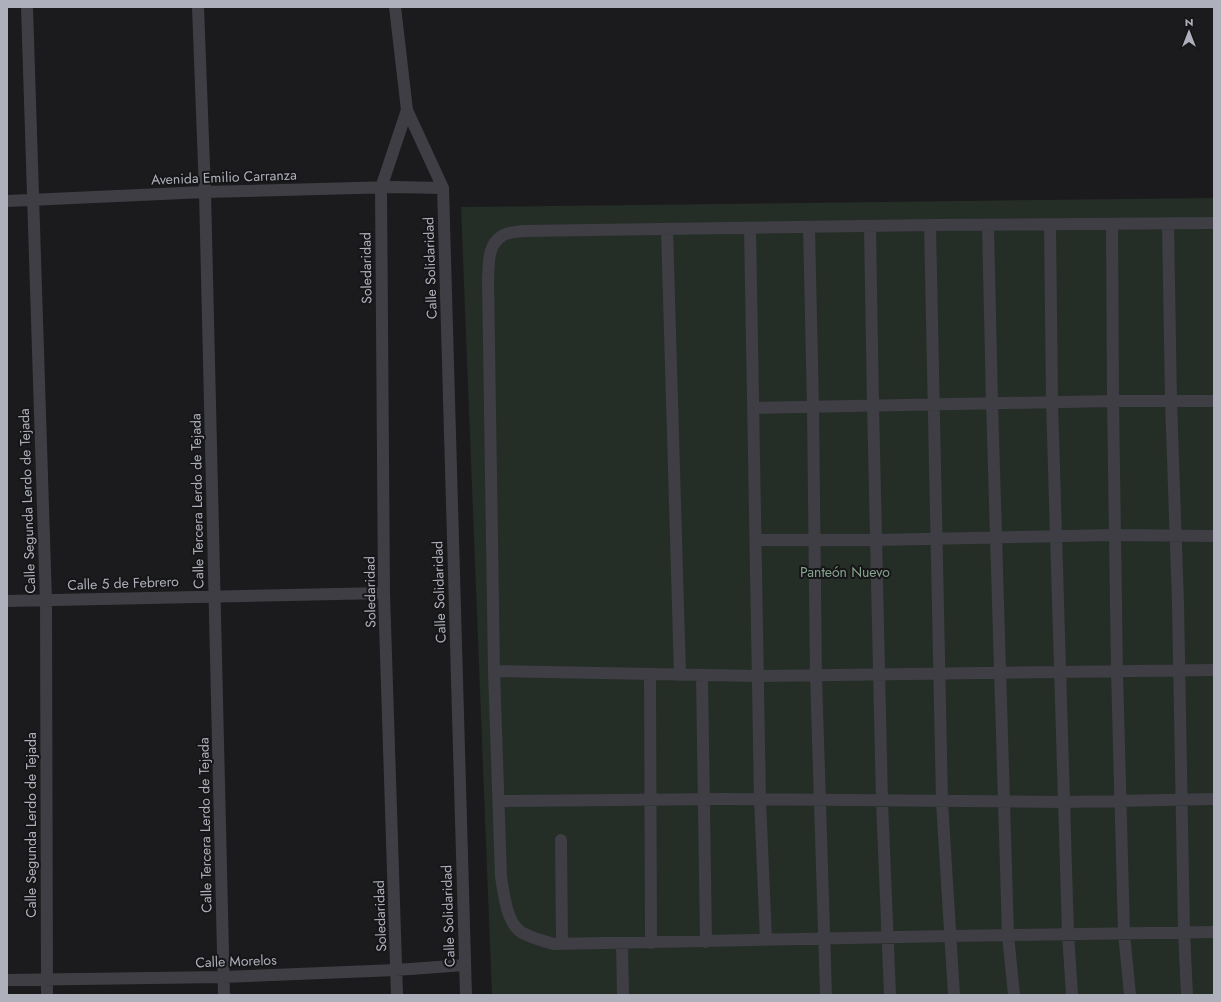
<svg xmlns="http://www.w3.org/2000/svg" width="1221" height="1002" font-family="Jost,sans-serif">
	<style>
		.green { fill: #252d27 }
		.lines { fill: none; stroke-linecap: round; stroke-linejoin: round }
		.minor { stroke: #3e3e44; stroke-width: 12 }
		.labels { text-anchor: middle; stroke-width: 4; stroke-linejoin: round; paint-order: stroke }
		.street-label { font-size: 14px; fill: #aeb0bb; stroke: #161618 }
		.park-label { font-size: 14px; fill: #87a48e; stroke: #161618 }
	</style>
	<rect width="100%" height="100%" fill="#1b1b1d"/>
	<!-- green -->
	<path class="green" d="M1214 198V995H492L461 207Z"/>
	<g class="lines">
		<!-- minor -->
		<path class="minor" d="M27 7 46 601 47 995
			M198 7 205 192 224 995
			M395 7 407 110 443 188 466 995
			M7 201 205 192 394 187 443 188
			M1214 223 930 225 523 231C517 232 507 232 502 236 487 245 489 265 488 280L494 671 501 877C504 893 506 922 521 932 531 938 543 941 554 944L949 936 1214 932
			M1112 224 1113 401 1117 672 1124 933 1130 995
			M1168 224 1171 401 1178 604 1184 932 1187 995
			M930 225 942 802 954 995
			M988 225 992 403 1008 935 1014 995
			M1050 225 1052 402 1068 934 1072 995
			M809 227 813 407 816 676 826 995
			M870 227 873 405 882 802 890 995
			M750 228 760 800 766 940
			M667 229 680 675
			M754 408 1113 401H1214
			M756 540H876L1115 535 1214 536
			M7 601 384 593
			M494 671 758 676 1214 670
			M650 674 651 943
			M702 675 706 942
			M499 801 724 799 1065 802 1214 799
			M561 840 562 944
			M622 943 623 995
			M7 980 223 977 396 970 465 965
			M397 995 384 593 381 188 407 110"/>
	</g>
	<g class="labels">
		<!-- street labels -->
		<g class="street-label">
			<text transform="translate(224 177) rotate(-2)" y="5">Avenida Emilio Carranza</text>
			<text transform="translate(366 268) rotate(-91)" y="5">Soledaridad</text>
			<text transform="translate(430 268) rotate(-92)" y="5">Calle Solidaridad</text>
			<text transform="translate(27 501) rotate(-92)" y="5">Calle Segunda Lerdo de Tejada</text>
			<text transform="translate(197 501) rotate(-91)" y="5">Calle Tercera Lerdo de Tejada</text>
			<text transform="translate(123 583) rotate(-2)" y="5">Calle 5 de Febrero</text>
			<text transform="translate(370 592) rotate(-91)" y="5">Soledaridad</text>
			<text transform="translate(439 592) rotate(-92)" y="5">Calle Solidaridad</text>
			<text transform="translate(31 825) rotate(-90)" y="5">Calle Segunda Lerdo de Tejada</text>
			<text transform="translate(205 825) rotate(-91)" y="5">Calle Tercera Lerdo de Tejada</text>
			<text transform="translate(380 916) rotate(-92)" y="5">Soledaridad</text>
			<text transform="translate(448 916) rotate(-92)" y="5">Calle Solidaridad</text>
			<text transform="translate(236 961) rotate(-2)" y="5">Calle Morelos</text>
		</g>
		<!-- park labels -->
		<g class="park-label">
			<text x="845" y="577">Panteón Nuevo</text>
		</g>
	</g>
	<!-- border -->
	<rect width="1221" height="1002" fill="none" stroke="#aeb0bb" stroke-width="16"/>
	<!-- north arrow -->
	<g transform="translate(1189 32)" stroke="#161618" stroke-width="3" paint-order="stroke">
	<path d="M0-3L7 15L0 10L-7 15Z" fill="#aeb0bb"/>
	<text y="-6" font-size="11" font-weight="bold" text-anchor="middle" fill="#aeb0bb">N</text>
	</g>
</svg>
